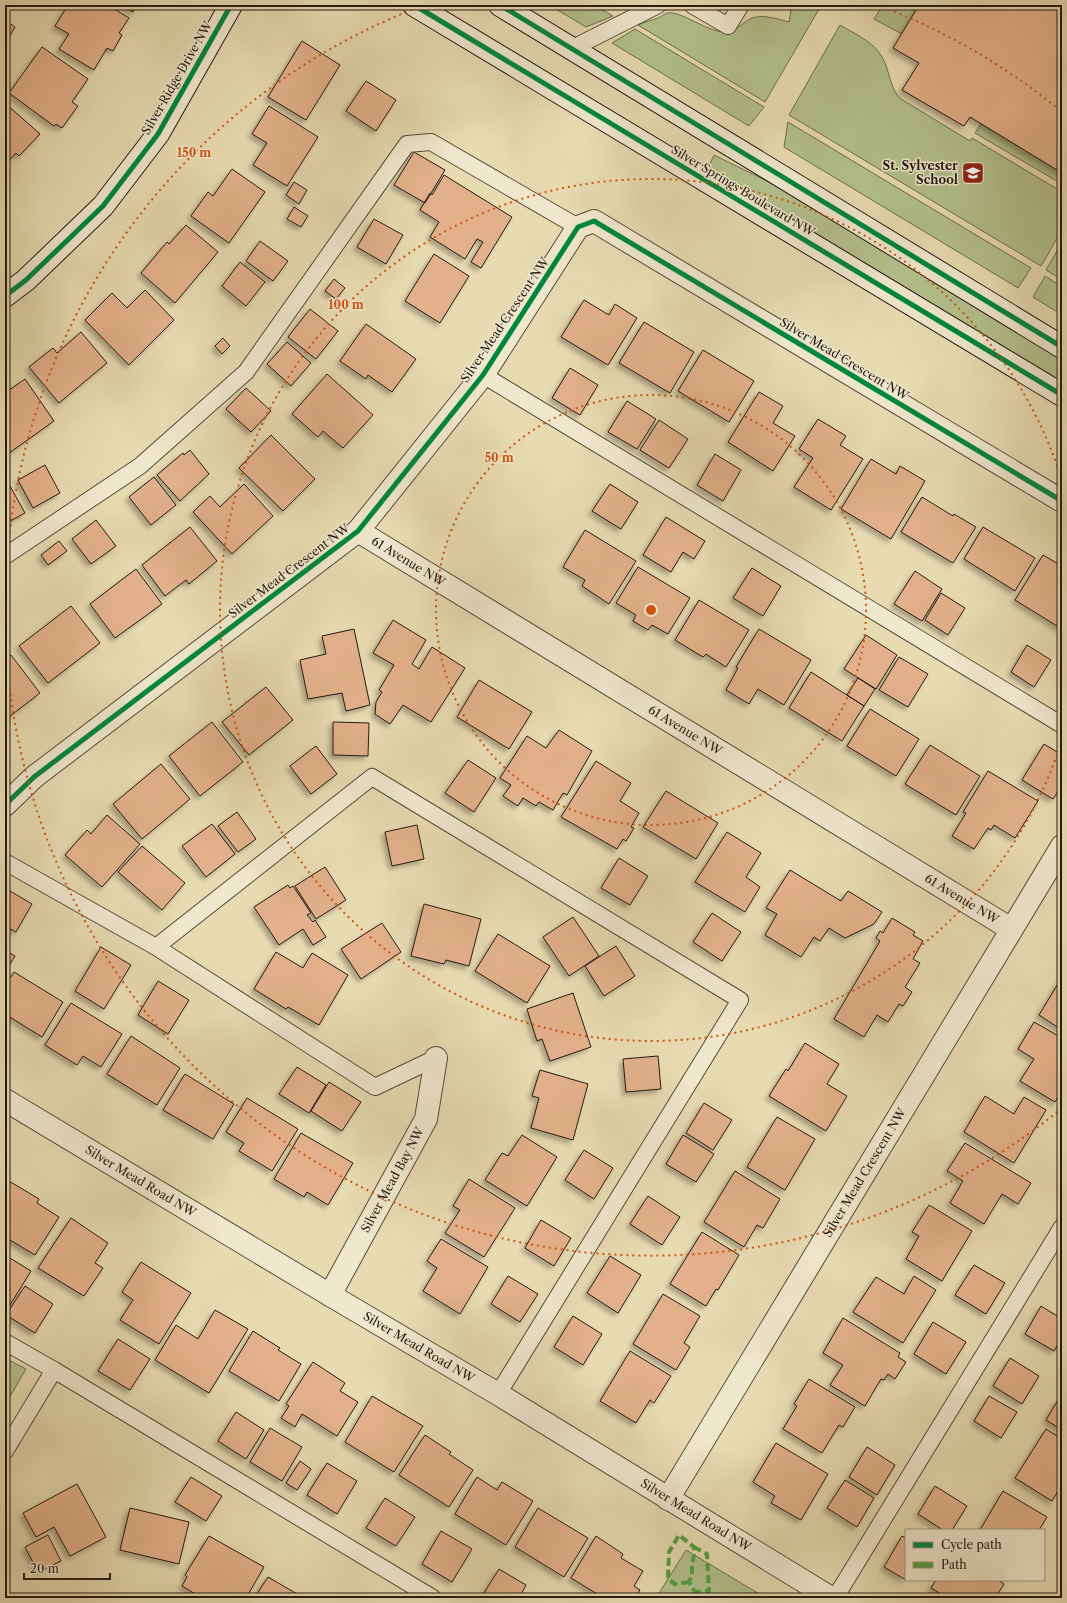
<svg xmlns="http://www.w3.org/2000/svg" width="1067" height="1603" font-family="'Libre Caslon Text',serif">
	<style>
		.green { fill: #b3c18e; stroke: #6c6e50 }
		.building { fill: #e2b18b; stroke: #251a13; filter: url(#shadow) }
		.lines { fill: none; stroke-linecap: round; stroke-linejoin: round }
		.lane-casing { stroke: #564a3b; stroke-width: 18 }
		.street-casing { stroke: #564a3b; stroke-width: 24 }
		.secondary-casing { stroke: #251a13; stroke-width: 24 }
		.lane { stroke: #f0e8cd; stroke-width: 16 }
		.street { stroke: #f0e8cd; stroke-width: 22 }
		.secondary { stroke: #f0e8cd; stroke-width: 22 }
		.quiet { stroke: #50a13f; stroke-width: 4; stroke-dasharray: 8 4; stroke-linecap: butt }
		.cycleway-casing { stroke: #f0e8cd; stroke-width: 8 }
		.cycleway { stroke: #00873e; stroke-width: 5 }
		.ring { fill: none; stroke: #d4530d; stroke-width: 2; stroke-dasharray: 2 4 }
		.labels { text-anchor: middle; stroke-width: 3; stroke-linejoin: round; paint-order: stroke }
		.street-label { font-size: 12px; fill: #251a13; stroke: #f0e8cd }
		.poi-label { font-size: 12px; font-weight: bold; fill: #251a13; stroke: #f0e8cd; text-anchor: end }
		.centre { fill: #d4530d; stroke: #f0e8cd; stroke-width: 2 }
		.ring-label { font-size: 12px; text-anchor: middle; font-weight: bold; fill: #d4530d; stroke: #f0e8cd; stroke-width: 3; stroke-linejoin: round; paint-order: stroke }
	</style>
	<defs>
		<filter id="shadow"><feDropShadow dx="-3.5" dy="3.5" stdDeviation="2" flood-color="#0004"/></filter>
	</defs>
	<rect width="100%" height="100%" fill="#e8dbb2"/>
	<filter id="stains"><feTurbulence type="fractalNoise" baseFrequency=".005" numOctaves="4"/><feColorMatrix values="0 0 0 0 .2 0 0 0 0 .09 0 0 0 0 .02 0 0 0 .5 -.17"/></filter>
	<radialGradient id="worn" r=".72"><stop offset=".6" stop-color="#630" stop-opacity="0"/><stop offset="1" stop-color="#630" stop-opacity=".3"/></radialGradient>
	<!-- green -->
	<path class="green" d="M549 5H594L613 16 586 27Z
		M792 5H812L819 9 765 102 638 25C645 22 652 20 658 18 661 17 664 14 667 13 680 10 707 32 725 32 736 32 743 22 752 18 764 14 777 19 789 22Z
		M883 5H919L902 34 874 19Z
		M840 25C855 34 873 41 882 57 890 70 889 88 901 99L970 141 972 138 1062 192V230L1041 266 789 115Z
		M635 29 764 107 749 126 612 43Z
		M788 122 1031 268 1018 288 784 147Z
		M981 124 1062 173V184L975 133Z
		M714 155 771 183 1062 358V382L708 168Z
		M1062 242V280L1046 270Z
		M1045 276 1062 287V315L1033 297Z
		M5 1358 26 1369 5 1405Z
		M686 1550 766 1598H656Z"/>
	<!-- building -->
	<path class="building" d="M68 5 82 6 83 5H108L129 18 119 33 122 35 113 51 107 48 94 70 59 49 69 34 55 26Z
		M121 5H138L133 12Z
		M919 5H1062V173L970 117 964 126 902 90 919 63 893 48Z
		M5 20 15 27 7 40 5 39Z
		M302 41 340 65 306 120 268 97Z
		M42 47 88 79 72 102 78 106 62 128 56 124 54 126 9 93Z
		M366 81 396 100 376 131 346 111Z
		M5 103 40 134 19 156 16 153 5 165Z
		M269 106 318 137 287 186 253 165 267 143 252 134Z
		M414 152 445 170 425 203 394 185Z
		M232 169 265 192 229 243 191 216 208 192 213 196Z
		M444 175 512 217 481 268 471 262 483 242 477 239 465 259 430 237 439 222 420 210 430 193 432 195Z
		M294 182 307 190 299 204 286 195Z
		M294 207 308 216 301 227 287 219Z
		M374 219 403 235 386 264 357 247Z
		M186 225 218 252 175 303 141 273 167 242 169 244Z
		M260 241 288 261 273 281 246 261Z
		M434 254 469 276 440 323 405 301Z
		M240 262 265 282 246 306 222 286Z
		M334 279 345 288 336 299 325 291Z
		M145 290 174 320 129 365 85 320 112 293 127 308Z
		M584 300 609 315 615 304 637 318 608 365 561 337Z
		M310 309 338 331 316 359 288 337Z
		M644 322 694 352 670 393 619 363Z
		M366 324 416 359 392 392 368 375 366 379 340 361Z
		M81 332 107 363 59 403 29 367 53 348 57 353Z
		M223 338 230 346 222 354 215 346Z
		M287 342 311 363 291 386 267 364Z
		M703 350 754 381 729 422 678 391Z
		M570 368 598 385 580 415 552 398Z
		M327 374 373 415 343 448 323 431 318 437 292 414Z
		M25 379 54 421 5 456V393Z
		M246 388 271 411 251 432 226 409Z
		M759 392 783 406 773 423 795 436 773 471 728 442Z
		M627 401 656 419 637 449 608 432Z
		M818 419 846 436 840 445 863 459 831 510 794 487 813 458 799 449Z
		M659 420 688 439 669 468 640 450Z
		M271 435 315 479 283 511 239 468Z
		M190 450 209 474 180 501 157 475 183 453 184 455Z
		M715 454 741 470 723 501 697 485Z
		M871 459 896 474 900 466 925 481 891 539 841 509Z
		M45 465 60 493 33 508 18 480Z
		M154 477 176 505 151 525 129 497Z
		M244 484 273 516 232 554 193 512 210 496 220 507Z
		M610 484 638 502 621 529 592 511Z
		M10 486 25 513 5 524V489Z
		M922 497 953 516 954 514 976 527 953 563 901 532Z
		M666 517 705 541 694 559 683 552 671 572 643 555Z
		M96 520 116 546 91 564 72 539Z
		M190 527 217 561 189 584 186 580 165 596 142 565Z
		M983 527 1035 558 1015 591 964 559Z
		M585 530 636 561 609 604 582 586 585 580 563 567Z
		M59 541 67 551 48 565 41 555Z
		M1043 555 1062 566V629L1015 600Z
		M638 567 690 598 668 634 652 625 648 630 633 621 636 615 616 603Z
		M752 568 781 586 763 616 733 598Z
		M136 569 162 604 115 638 90 604Z
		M915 571 942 589 922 621 894 604Z
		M941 593 965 608 948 635 925 620Z
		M699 600 749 630 726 667 706 654 703 657 675 640Z
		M71 606 100 643 48 683 19 646Z
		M393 620 426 640 412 664 419 669 432 647 465 668 431 722 403 705 390 724 375 714 376 702 382 692 379 690 394 665 373 653Z
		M354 629 370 705 346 711 342 693 308 699 300 660 326 654 322 636Z
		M759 629 811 660 784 705 758 689 749 704 726 690 738 668 736 667Z
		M866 635 897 655 876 689 844 669Z
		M1027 645 1051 660 1034 687 1011 672Z
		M11 655 40 693 5 720V660Z
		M899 657 928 674 908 707 879 690Z
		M811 672 864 706 842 741 789 708Z
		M858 678 875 689 864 706 847 695Z
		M479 680 532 712 509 749 457 717Z
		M266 687 293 720 249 755 222 722Z
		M870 709 919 739 896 776 847 746Z
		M212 722 243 762 200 796 169 756Z
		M333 722 369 723 368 756 333 755Z
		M559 730 592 751 567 795 563 793 553 810 539 802 536 806 523 798 518 806 503 796 511 785 500 778 527 736 546 748Z
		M1044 744 1062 755V785L1053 799 1022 780Z
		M930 745 980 776 956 815 905 784Z
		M316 746 337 774 311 794 290 766Z
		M468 760 496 778 474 812 445 793Z
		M596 761 631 783 620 801 639 813 631 827 634 828 626 841 623 839 617 849 561 817Z
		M161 764 190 799 142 839 113 804Z
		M988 771 1038 801 1015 838 994 825 991 830 988 828 974 849 952 836 966 813 963 812Z
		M666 791 718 823 696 859 643 827Z
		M237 812 256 839 238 852 218 826Z
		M107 815 140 844 102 887 65 855 87 830 91 834Z
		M212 824 235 854 206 877 182 846Z
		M417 825 424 859 392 866 385 832Z
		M727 832 761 853 746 877 760 887 745 912 695 882Z
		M142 846 185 883 162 910 118 872Z
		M619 858 648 876 630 905 601 888Z
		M325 867 346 900 316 919 295 886Z
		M790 870 841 901 848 891 882 912 874 924 845 938 829 928 820 941 814 937 801 957 765 935 777 914 766 908Z
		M288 885 290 888 293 886 311 913 307 915 313 922 315 920 326 937 313 945 303 929 279 945 254 907Z
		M5 888 32 904 16 932 5 926Z
		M424 904 481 919 469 966 446 960 444 964 411 956Z
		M712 913 741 932 722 961 693 942Z
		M573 917 599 956 569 976 543 937Z
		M892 918 915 932 913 935 923 941 913 959 920 963 905 987 912 992 903 1006 899 1004 888 1022 877 1015 864 1037 834 1019 880 941 876 938 880 931 883 933Z
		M382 923 401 952 361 979 341 949Z
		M498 934 550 966 527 1003 475 971Z
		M616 946 635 976 604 996 585 966Z
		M101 947 131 965 104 1009 75 991Z
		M5 950 15 956 5 972Z
		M276 952 303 968 312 953 348 975 319 1025 288 1007 286 1009 254 989Z
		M14 972 63 1002 42 1037 5 1014V986Z
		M1062 977V1030L1039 1015Z
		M158 981 189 1000 168 1034 138 1015Z
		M573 993 591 1047 550 1061 542 1039 537 1041 527 1009Z
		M71 1003 122 1034 101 1067 83 1056 77 1065 45 1045Z
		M1034 1022 1062 1038V1090L1055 1102 1020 1081 1034 1059 1018 1049Z
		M131 1036 180 1068 157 1105 107 1074Z
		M805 1043 839 1064 827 1084 847 1096 826 1131 769 1096 786 1069 788 1071Z
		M658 1056 661 1089 626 1092 623 1059Z
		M297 1067 326 1085 309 1113 279 1094Z
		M540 1070 588 1084 573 1140 531 1128 539 1098 532 1096Z
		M185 1074 234 1104 213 1139 163 1110Z
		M329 1082 361 1102 342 1131 311 1111Z
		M985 1096 1014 1114 1024 1097 1046 1110 1014 1163 964 1132Z
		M247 1098 298 1129 272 1171 239 1151 244 1143 226 1132Z
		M704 1103 732 1120 713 1150 686 1133Z
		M777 1117 815 1139 785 1190 747 1167Z
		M301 1133 353 1163 328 1205 307 1192 304 1197 274 1179Z
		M522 1135 557 1157 527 1206 485 1180 502 1153 508 1156Z
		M683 1135 714 1154 696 1182 666 1164Z
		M965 1143 1031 1183 1018 1204 1002 1194 984 1224 950 1203 963 1181 947 1171Z
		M584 1150 613 1168 594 1199 565 1180Z
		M735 1171 780 1199 763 1228 757 1225 744 1247 704 1222Z
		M469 1179 515 1208 484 1257 445 1233 460 1210 453 1206Z
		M9 1181 39 1199 37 1203 59 1217 35 1255 5 1237V1188Z
		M648 1196 680 1217 662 1245 630 1224Z
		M929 1205 972 1231 942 1281 906 1259 919 1236 912 1232Z
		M71 1218 108 1243 95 1263 103 1268 84 1296 38 1268Z
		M541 1220 571 1238 554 1266 525 1248Z
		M702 1232 739 1255 718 1290 716 1289 706 1306 670 1284Z
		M441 1239 488 1267 460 1314 423 1291 437 1268 427 1261Z
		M5 1255 31 1271 5 1313Z
		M610 1256 641 1275 618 1313 587 1293Z
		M141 1262 191 1293 159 1344 120 1320 133 1300 122 1292Z
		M974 1265 1005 1283 986 1314 955 1295Z
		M508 1276 538 1294 520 1322 491 1304Z
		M914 1276 936 1290 903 1343 853 1312 876 1277 904 1294Z
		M25 1286 53 1304 35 1333 6 1315Z
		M663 1294 700 1316 684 1343 690 1347 676 1370 633 1344Z
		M1041 1306 1062 1319V1338L1054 1351 1025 1334Z
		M215 1310 248 1329 209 1393 155 1360 176 1325 198 1339Z
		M573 1316 602 1334 583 1365 554 1347Z
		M843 1318 900 1353 898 1357 906 1362 895 1379 888 1374 884 1380 881 1379 865 1406 830 1385 843 1365 823 1353Z
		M933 1322 966 1342 946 1374 914 1354Z
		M253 1331 280 1348 278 1350 301 1364 279 1401 229 1371Z
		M118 1339 150 1359 130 1390 98 1371Z
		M630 1351 671 1376 654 1403 650 1400 636 1423 600 1401Z
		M1010 1358 1039 1376 1022 1404 993 1386Z
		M313 1362 345 1383 340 1391 358 1402 337 1436 302 1414 295 1427 281 1418 289 1406 286 1404Z
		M809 1379 855 1407 843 1427 839 1425 822 1453 783 1429 797 1406 794 1404Z
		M372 1396 423 1426 394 1472 345 1442Z
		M989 1396 1017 1412 1001 1438 974 1421Z
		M1058 1400 1062 1402V1430L1046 1420Z
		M236 1412 264 1430 246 1459 218 1441Z
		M270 1428 302 1447 282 1481 250 1462Z
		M1046 1429 1062 1439V1484L1052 1501 1015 1478Z
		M425 1435 451 1452 449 1454 473 1470 449 1507 399 1475Z
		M776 1443 828 1474 801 1520 771 1503 775 1496 753 1482Z
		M867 1447 895 1465 877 1495 849 1477Z
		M300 1461 311 1469 297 1490 286 1483Z
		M327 1463 357 1481 337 1514 307 1495Z
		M191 1477 222 1496 206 1521 175 1502Z
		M477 1477 497 1490 502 1482 533 1501 506 1545 455 1514Z
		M845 1480 874 1498 857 1527 827 1508Z
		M77 1484 106 1537 70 1556 54 1527 36 1537 23 1513Z
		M935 1486 967 1506 952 1530H943L918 1514Z
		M1003 1491 1047 1517 1039 1530H980Z
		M385 1498 415 1517 396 1546 366 1528Z
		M130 1508 189 1522 179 1564 120 1550Z
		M538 1508 588 1538 564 1577 515 1547Z
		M441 1531 472 1549 452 1582 422 1564Z
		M48 1535 61 1561 38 1572 25 1547Z
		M209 1536 264 1567 246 1598H222L213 1593 210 1598H202L182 1586 187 1577 185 1575Z
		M596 1536 623 1554 621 1558 643 1571 634 1586 640 1590 635 1598H604L571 1578Z
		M902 1536 906 1538V1580L884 1567Z
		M499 1569 526 1585 519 1598H481Z
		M268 1577 304 1598H254Z
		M936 1580H998L1004 1584 995 1598H948L931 1588Z"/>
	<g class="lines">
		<!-- lane casing -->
		<g class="lane-casing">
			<path id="lane" d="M692 5 728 26 741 5
				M573 48 658 5
				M483 375 1062 725
				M5 556 140 466 246 372 407 144 431 142 578 227
				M5 862 156 947 375 1087 436 1058
				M156 947 372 777 740 1000 498 1394
				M5 1342 54 1370 433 1598
				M5 1451 54 1370
				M835 1598 1062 1227"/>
		</g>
		<!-- street casing -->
		<g class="street-casing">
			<g id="street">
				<path id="s1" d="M358 531 1011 929"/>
				<path d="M5 805 34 777 358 531 483 375 578 227 594 221 1062 501"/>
				<path id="s2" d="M5 1100 330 1295 498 1394 831 1598"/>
				<path id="s3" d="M330 1295 426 1119 436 1058"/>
				<path id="s4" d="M668 1499 1062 846"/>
			</g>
		</g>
		<!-- secondary casing -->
		<g class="secondary-casing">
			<path id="secondary" d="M414 5 1062 395
				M500 5 1062 347
				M5 296 26 280 103 206 158 134 231 5"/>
		</g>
		<!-- lane -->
		<use href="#lane" class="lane"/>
		<!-- street -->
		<use href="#street" class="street"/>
		<!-- secondary -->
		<use href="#secondary" class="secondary"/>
		<!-- quiet -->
		<path class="quiet" d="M694 1547 707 1554 709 1591 695 1592
			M689 1582 675 1584 668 1579 669 1552 679 1535 694 1547V1555L692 1565V1576L689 1582 695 1592 694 1598"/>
		<!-- cycleway casing -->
		<g class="cycleway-casing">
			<path id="cycleway" d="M414 5 1062 395
				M500 5 1062 347
				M5 296 26 280 103 206 158 134 231 5
				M5 805 34 777 358 531 483 375 578 227 594 221 1062 501"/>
		</g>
		<!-- cycleway -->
		<use href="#cycleway" class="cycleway"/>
	</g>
	<!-- distance rings -->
	<g class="ring">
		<circle cx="651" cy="610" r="215"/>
		<path d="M1061 743A431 431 0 1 1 1061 477"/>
		<path d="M1062 1108A646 646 0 0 1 5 616M5 604A646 646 0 0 1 419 7M883 7A646 646 0 0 1 1062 112"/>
	</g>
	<!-- icons -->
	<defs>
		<g id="school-square" transform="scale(1.15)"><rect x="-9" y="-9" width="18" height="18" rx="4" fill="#8f2418" stroke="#f0e8cd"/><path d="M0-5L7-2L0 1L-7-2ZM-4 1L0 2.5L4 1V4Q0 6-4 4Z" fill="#fff"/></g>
	</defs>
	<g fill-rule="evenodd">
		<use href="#school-square" x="973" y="173"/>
	</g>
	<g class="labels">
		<!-- street labels -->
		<g class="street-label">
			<text transform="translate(177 78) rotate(-60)" y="4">Silver Ridge Drive NW</text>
			<text transform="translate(743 191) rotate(31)" y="4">Silver Springs Boulevard NW</text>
			<text transform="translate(505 320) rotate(-56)" y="4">Silver Mead Crescent NW</text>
			<text transform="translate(844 359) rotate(31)" y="4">Silver Mead Crescent NW</text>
			<text dy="4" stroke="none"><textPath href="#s1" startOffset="59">61 Avenue NW</textPath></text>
			<text transform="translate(289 571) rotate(-37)" y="4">Silver Mead Crescent NW</text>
			<text dy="4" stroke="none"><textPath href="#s1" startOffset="383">61 Avenue NW</textPath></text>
			<text dy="4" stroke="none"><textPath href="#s1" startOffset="707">61 Avenue NW</textPath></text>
			<text dy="4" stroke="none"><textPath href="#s4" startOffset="381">Silver Mead Crescent NW</textPath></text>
			<text dy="4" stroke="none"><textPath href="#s3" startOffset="131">Silver Mead Bay NW</textPath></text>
			<text dy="4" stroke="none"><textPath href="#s2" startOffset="158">Silver Mead Road NW</textPath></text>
			<text dy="4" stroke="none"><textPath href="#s2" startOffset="482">Silver Mead Road NW</textPath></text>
			<text dy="4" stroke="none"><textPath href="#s2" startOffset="806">Silver Mead Road NW</textPath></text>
		</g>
		<!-- poi labels -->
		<g class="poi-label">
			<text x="958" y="170">St. Sylvester<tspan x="958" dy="14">School</tspan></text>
		</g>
	</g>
	<circle cx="651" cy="610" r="6" class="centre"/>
	<g class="ring-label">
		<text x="194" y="157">150 m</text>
		<text x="346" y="309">100 m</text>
		<text x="499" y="462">50 m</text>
	</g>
	<!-- margin -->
	<rect width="1067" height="1603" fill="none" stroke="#e8dbb2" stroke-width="20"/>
	<rect x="6" y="6" width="1055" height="1591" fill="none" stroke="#251a13" stroke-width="2"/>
	<rect x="10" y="10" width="1047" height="1583" fill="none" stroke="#251a13"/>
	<!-- legend -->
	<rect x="905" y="1529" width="140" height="52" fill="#f0e8cd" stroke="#9f9683"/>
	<rect x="913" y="1542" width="20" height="6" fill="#00873e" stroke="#9f9683"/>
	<text x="941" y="1549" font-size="12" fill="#251a13">Cycle path</text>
	<rect x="913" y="1562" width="20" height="6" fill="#50a13f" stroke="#9f9683"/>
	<text x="941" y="1569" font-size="12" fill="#251a13">Path</text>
	<!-- scale -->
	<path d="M24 1573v6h86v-6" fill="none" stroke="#251a13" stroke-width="2"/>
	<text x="30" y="1573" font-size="12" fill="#251a13" stroke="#f0e8cd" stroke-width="3" paint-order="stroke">20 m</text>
	<rect width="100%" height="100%" filter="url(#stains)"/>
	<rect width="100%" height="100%" fill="url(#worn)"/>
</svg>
